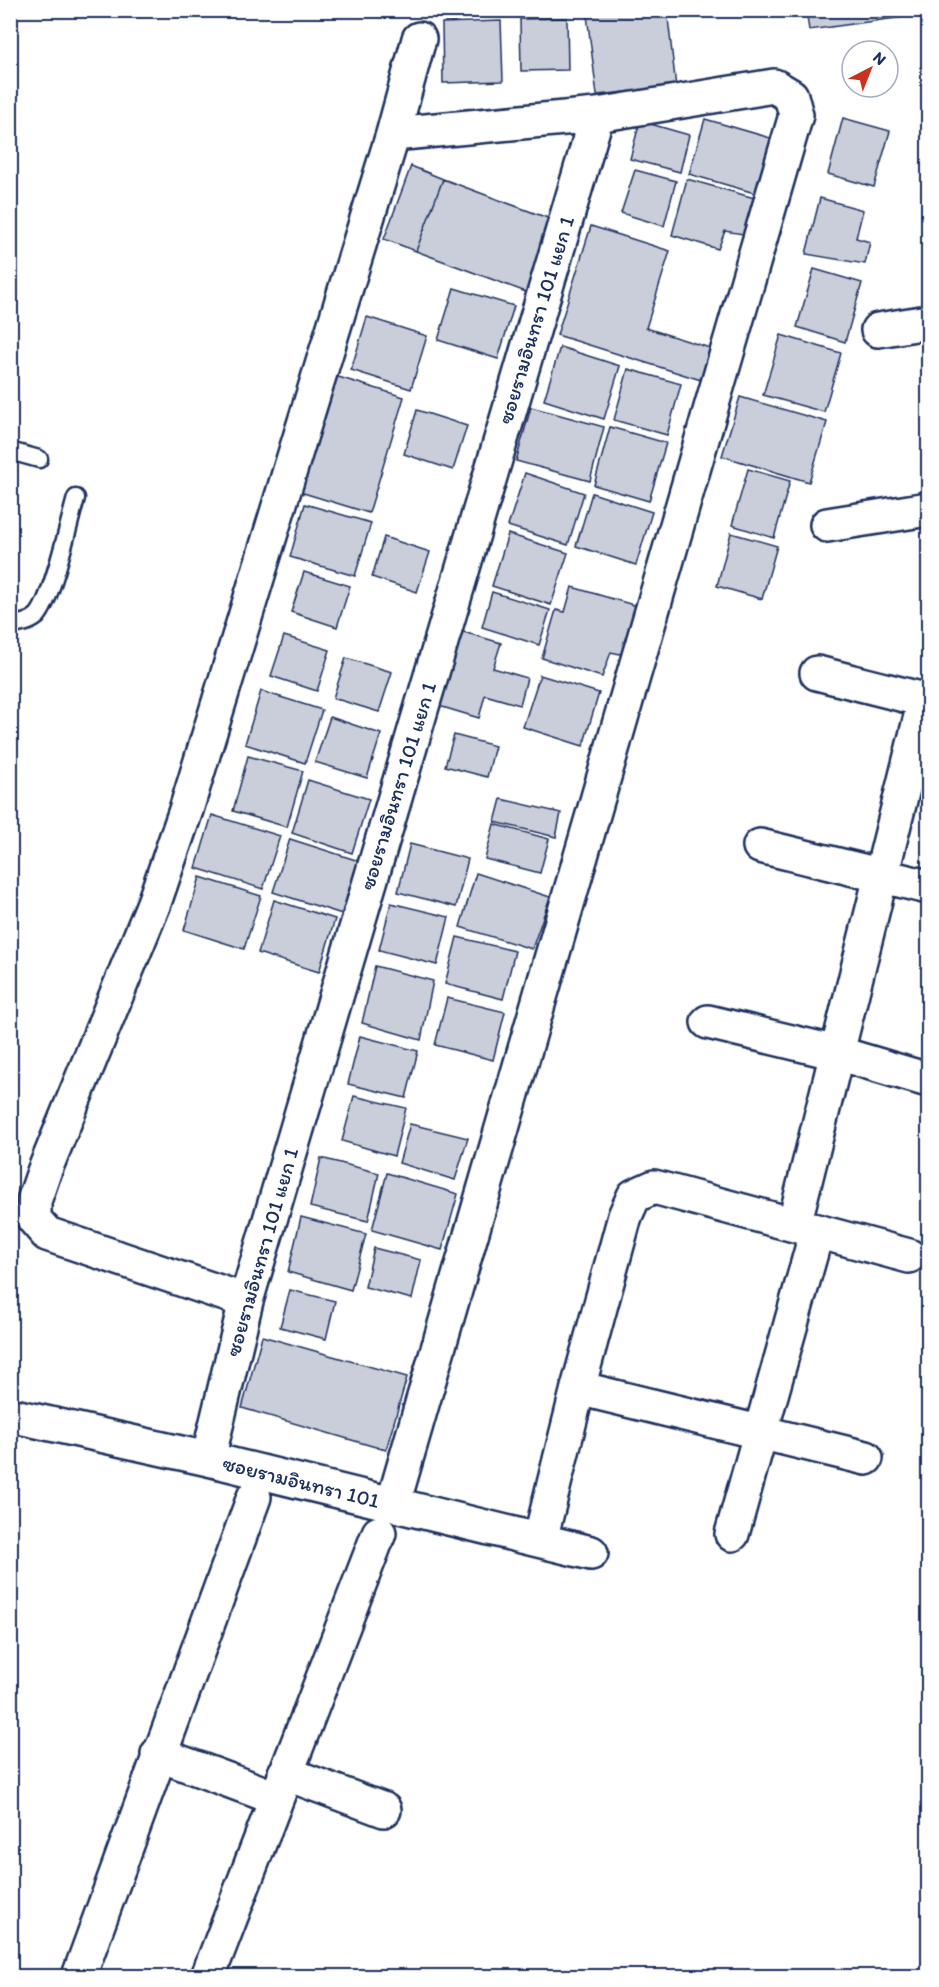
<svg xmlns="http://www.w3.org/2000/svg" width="939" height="1987" font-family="Itim,'Playpen Sans Thai',sans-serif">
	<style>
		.building { fill: #caceda; stroke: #1b2f5e; stroke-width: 1.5 }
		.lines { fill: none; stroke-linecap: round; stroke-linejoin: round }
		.service-casing { stroke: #1b2f5e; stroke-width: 21 }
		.minor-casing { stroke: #1b2f5e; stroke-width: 38 }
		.service { stroke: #fff; stroke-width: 16 }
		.minor { stroke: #fff; stroke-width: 33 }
		.labels { text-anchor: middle; stroke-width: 5; stroke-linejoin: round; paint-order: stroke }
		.street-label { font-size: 21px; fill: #1b2f5e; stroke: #fff }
	</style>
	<rect width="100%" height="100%" fill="#fff"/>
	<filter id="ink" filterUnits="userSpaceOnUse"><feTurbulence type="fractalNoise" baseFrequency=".0167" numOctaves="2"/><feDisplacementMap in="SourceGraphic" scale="12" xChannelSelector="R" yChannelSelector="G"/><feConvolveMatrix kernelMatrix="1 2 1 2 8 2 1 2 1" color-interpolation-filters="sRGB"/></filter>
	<g filter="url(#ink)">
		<!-- building -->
		<path class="building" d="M631 10H667L676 87 597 95 587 15Z
			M806 10H902L903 17 809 30Z
			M567 18 568 70 521 71 520 19Z
			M501 21 503 81 443 83 442 23Z
			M843 118 890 131 874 187 828 174Z
			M705 119 774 139 758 194 689 174Z
			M640 121 689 135 680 172 630 159Z
			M411 166 443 179 416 251 384 239Z
			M635 170 676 181 664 226 621 213Z
			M443 179 553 220 526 292 416 251Z
			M687 179 758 199 749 235 725 231 718 249 672 235Z
			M820 198 863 210 856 238 870 242 865 264 806 254Z
			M591 226 670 251 646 328 710 348 701 380 557 335Z
			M814 269 862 283 845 342 797 327Z
			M454 288 514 306 498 359 438 340Z
			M367 317 427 336 411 389 351 370Z
			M781 335 841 353 824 412 763 395Z
			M560 347 620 366 604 419 544 400Z
			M628 369 681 384 667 435 614 420Z
			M335 376 404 397 369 513 300 492Z
			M740 397 827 422 809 482 722 456Z
			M531 407 604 427 590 481 516 461Z
			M417 410 467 426 453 470 404 454Z
			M610 427 666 443 649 501 594 485Z
			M748 469 790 481 774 538 732 525Z
			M525 473 584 493 568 545 508 526Z
			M592 493 652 512 636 565 576 546Z
			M305 504 371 523 355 576 290 557Z
			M731 533 777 546 762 599 717 586Z
			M508 534 568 553 551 605 492 586Z
			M384 537 430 552 417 592 372 577Z
			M304 572 350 586 337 627 291 612Z
			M572 587 637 606 625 655 611 652 602 677 542 658 556 610 565 612Z
			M492 592 550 610 539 645 482 627Z
			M460 631 501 643 493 668 527 678 520 705 485 695 479 718 439 706Z
			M284 636 330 650 317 691 271 676Z
			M346 658 392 672 379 712 333 698Z
			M540 675 599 693 583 746 523 727Z
			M261 691 322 710 305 763 245 744Z
			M330 717 381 734 367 778 315 762Z
			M454 735 495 746 487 777 445 766Z
			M248 756 303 771 287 827 233 811Z
			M308 780 369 799 352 853 292 833Z
			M501 799 561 813 556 837 495 822Z
			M212 815 280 836 263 889 196 868Z
			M494 824 549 839 540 873 485 859Z
			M290 839 359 861 342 914 273 892Z
			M410 844 468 859 456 907 398 892Z
			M476 873 550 897 532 949 460 927Z
			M200 877 261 896 244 949 184 930Z
			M274 900 335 919 319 972 258 953Z
			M391 903 449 917 437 965 379 950Z
			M457 937 515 951 503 999 445 984Z
			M375 966 433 981 421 1040 362 1023Z
			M447 998 505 1012 493 1060 435 1045Z
			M360 1036 418 1051 406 1098 348 1084Z
			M354 1096 406 1108 394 1156 342 1141Z
			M410 1124 468 1138 455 1180 399 1163Z
			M321 1158 379 1173 368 1221 310 1207Z
			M387 1173 458 1194 442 1250 372 1230Z
			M301 1217 366 1234 351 1290 288 1272Z
			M374 1248 421 1260 412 1299 365 1287Z
			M290 1290 335 1301 326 1339 280 1327Z
			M262 1336 407 1377 386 1450 242 1408Z"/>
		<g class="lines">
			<!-- service casing -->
			<g class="service-casing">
				<path id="service" d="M10 451 39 459
					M10 624C19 625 30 622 37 616 52 600 69 522 76 498"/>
			</g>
			<!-- minor casing -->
			<g class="minor-casing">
				<path id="minor" d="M878 330 928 322
					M827 525 928 509
					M817 673 928 701
					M760 846 928 887
					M708 1022 837 1053 928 1080
					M794 1225 925 700
					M246 1301 47 1234 34 1219V1201L44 1172 154 903 186 810 393 134 419 39
					M578 1388 866 1458
					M10 1415 208 1459 591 1553
					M208 1459 246 1301 597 115
					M393 1504 796 115 791 96 774 86 597 115 393 134
					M732 1534 817 1231
					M540 1540 578 1388 625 1216 634 1196 654 1187 909 1256
					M158 1754 276 1798
					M285 1773 384 1810
					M79 1976 254 1497
					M208 1976 379 1533"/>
			</g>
			<!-- service -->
			<use href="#service" class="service"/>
			<!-- minor -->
			<use href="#minor" class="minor"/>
		</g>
	</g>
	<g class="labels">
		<!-- street labels -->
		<g class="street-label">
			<text transform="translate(536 320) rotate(-73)" y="7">ซอยรามอินทรา 101 แยก 1</text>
			<text transform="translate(398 786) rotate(-73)" y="7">ซอยรามอินทรา 101 แยก 1</text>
			<text transform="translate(262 1252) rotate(-74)" y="7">ซอยรามอินทรา 101 แยก 1</text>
			<text transform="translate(301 1482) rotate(14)" y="7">ซอยรามอินทรา 101</text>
		</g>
	</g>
	<!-- margin -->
	<rect width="939" height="1987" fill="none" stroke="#fff" stroke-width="36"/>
	<rect x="18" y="18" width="903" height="1951" fill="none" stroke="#1b2f5e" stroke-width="2" filter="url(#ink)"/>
	<!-- north arrow -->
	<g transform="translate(870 69) rotate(42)"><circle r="28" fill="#ffffff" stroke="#a4acbf" stroke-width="1.5"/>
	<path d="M0-4.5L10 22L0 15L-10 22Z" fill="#c8321e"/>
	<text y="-9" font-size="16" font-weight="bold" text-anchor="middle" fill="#1b2f5e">N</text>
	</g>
</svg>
